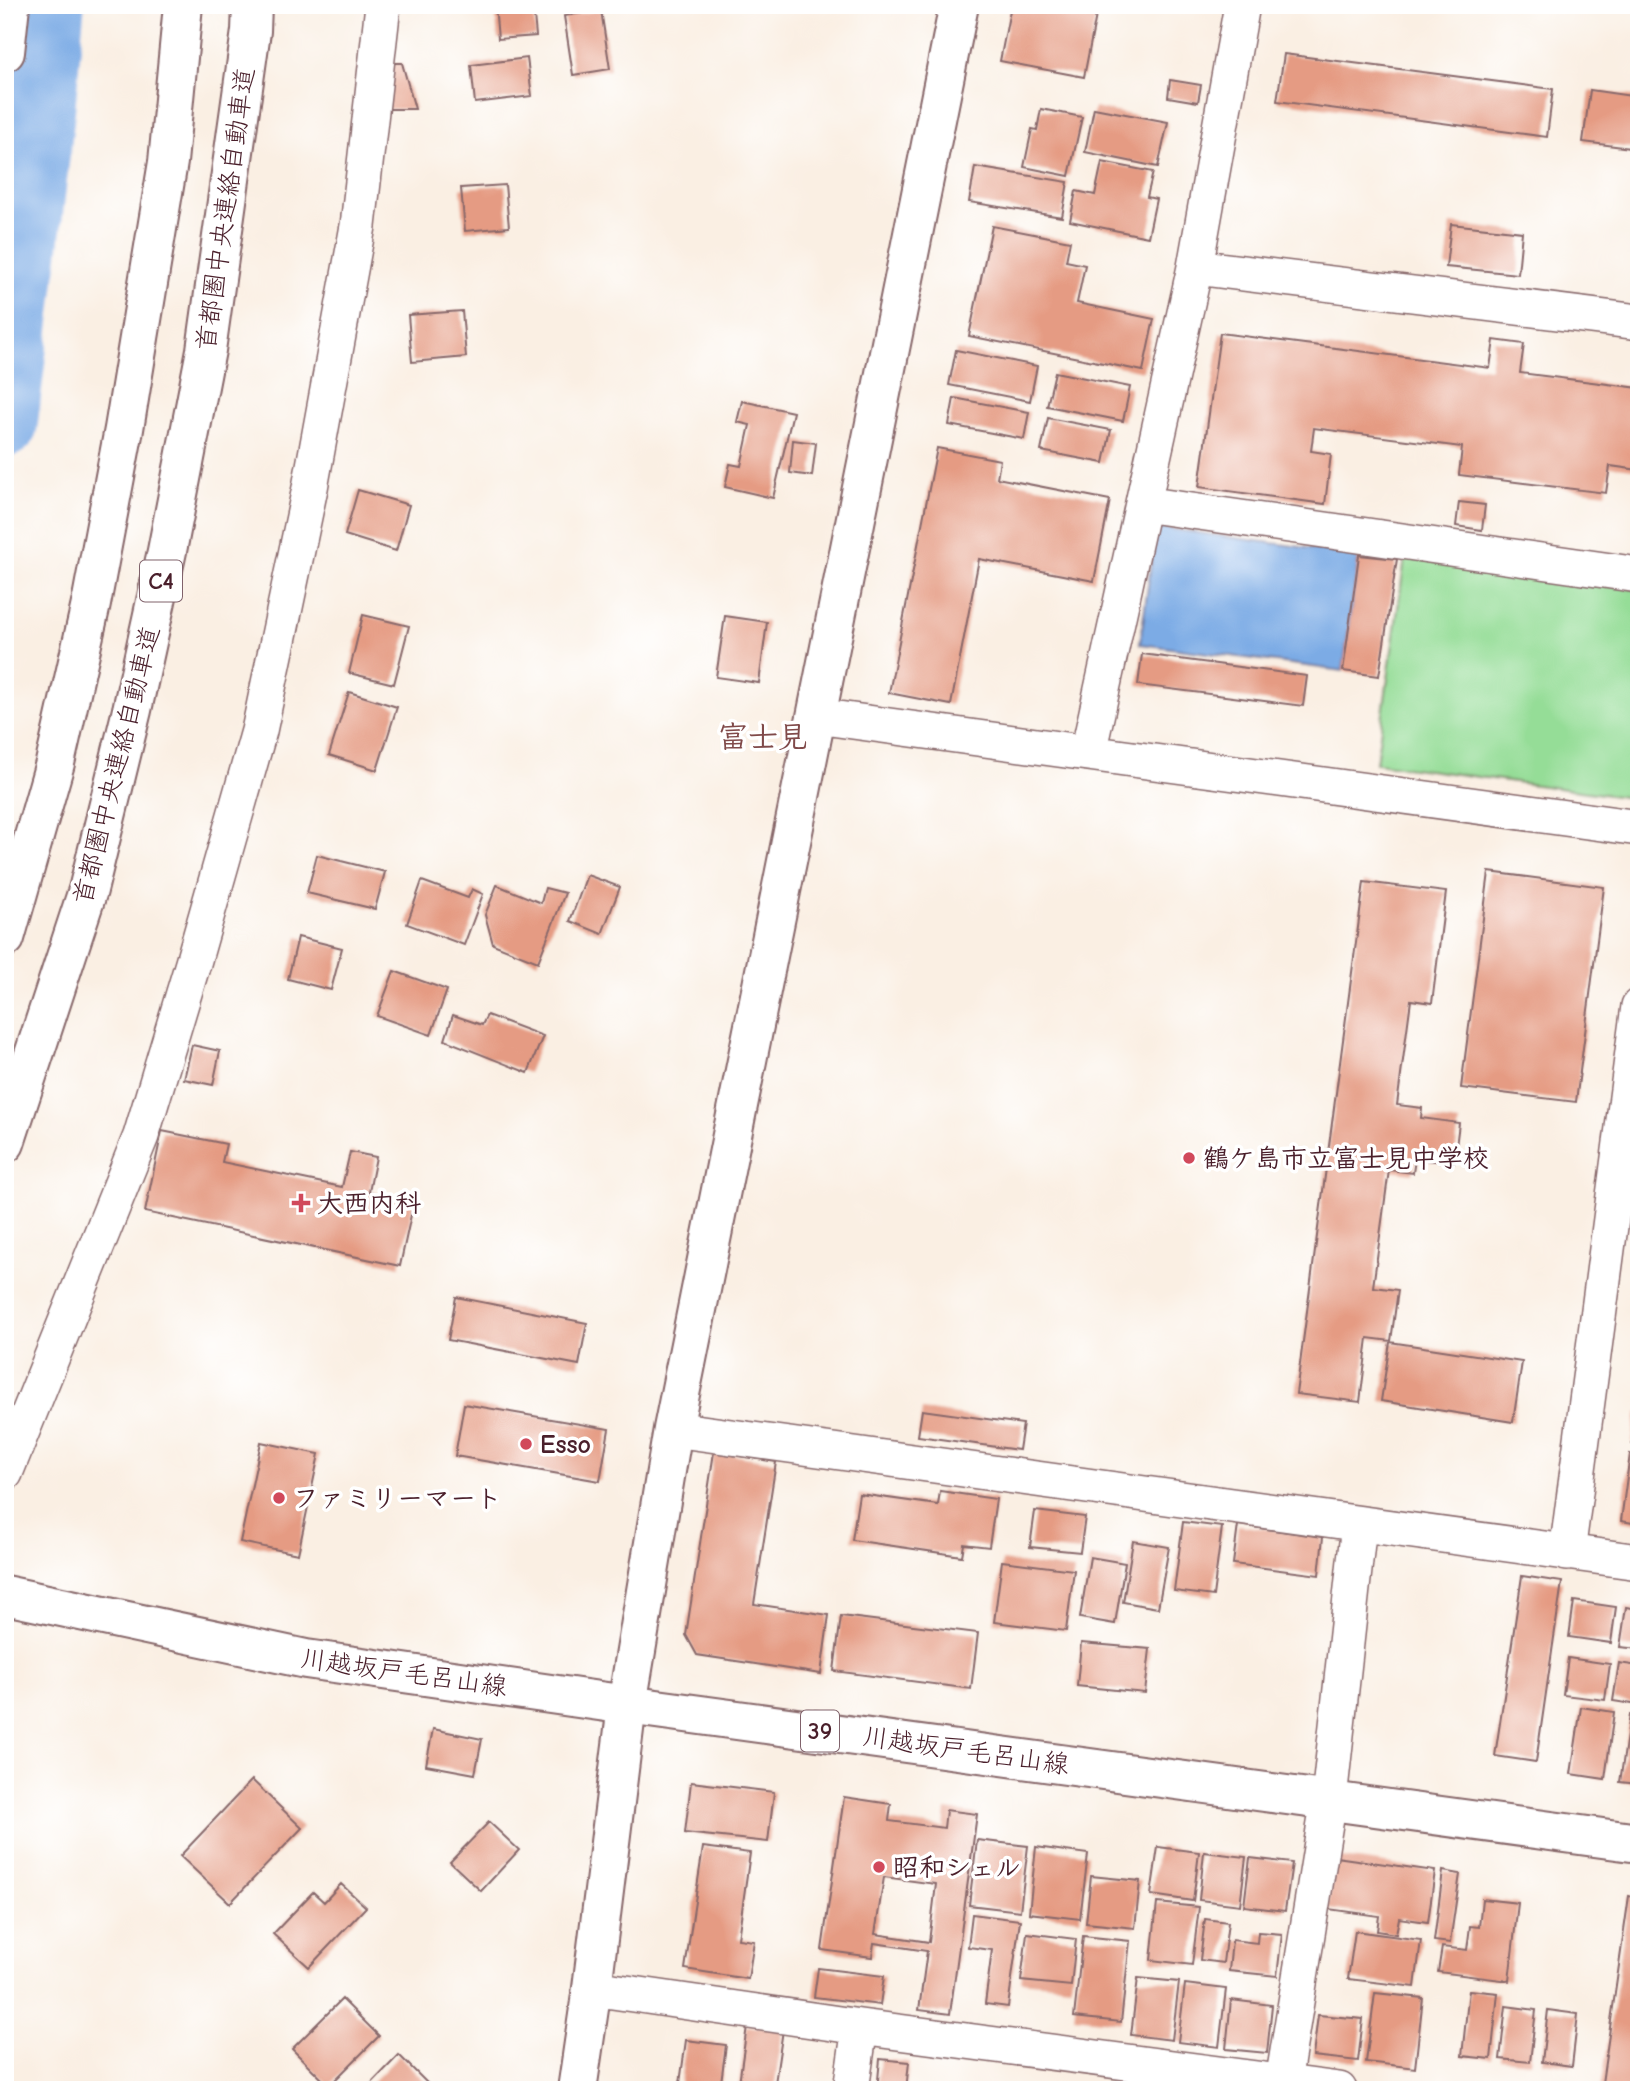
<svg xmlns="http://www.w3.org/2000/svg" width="1644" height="2095" font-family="'Comic Neue','Klee One',sans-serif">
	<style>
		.green { fill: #95dd97; stroke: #707e61; stroke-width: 2 }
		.water { fill: #7babe5; stroke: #626588; stroke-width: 2 }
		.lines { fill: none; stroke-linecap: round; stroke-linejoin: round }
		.river { stroke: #7babe5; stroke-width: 65 }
		.building { fill: #e59b83; fill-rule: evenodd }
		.street-casing { stroke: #88686b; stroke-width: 38 }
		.secondary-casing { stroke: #88686b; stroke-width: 42 }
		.primary-casing { stroke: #88686b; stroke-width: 42 }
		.highway-casing { stroke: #88686b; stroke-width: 42 }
		.street { stroke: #fff; stroke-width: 35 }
		.secondary { stroke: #fff; stroke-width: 38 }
		.primary { stroke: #fff; stroke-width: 38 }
		.highway { stroke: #fff; stroke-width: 38 }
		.poi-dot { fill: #d1495b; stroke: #fff; stroke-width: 2.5 }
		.labels { text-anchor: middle; stroke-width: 7; stroke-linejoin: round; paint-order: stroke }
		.shield { fill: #fff; stroke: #80626b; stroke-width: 2 }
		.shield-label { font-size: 24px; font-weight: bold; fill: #4a1f2b }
		.street-label { font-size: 26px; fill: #4a1f2b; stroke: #fff }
		.poi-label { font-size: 26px; font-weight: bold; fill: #4a1f2b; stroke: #fff; text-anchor: start }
		.quarter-label { font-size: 30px; font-weight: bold; fill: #804a4a; stroke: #fff }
	</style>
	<rect width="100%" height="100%" fill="#fff"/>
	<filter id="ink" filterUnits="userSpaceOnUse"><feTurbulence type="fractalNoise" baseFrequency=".0143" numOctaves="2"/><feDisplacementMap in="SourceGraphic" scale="14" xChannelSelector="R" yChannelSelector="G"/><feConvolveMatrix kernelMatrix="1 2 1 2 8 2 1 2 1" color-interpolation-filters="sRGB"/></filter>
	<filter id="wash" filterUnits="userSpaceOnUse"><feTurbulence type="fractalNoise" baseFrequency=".00686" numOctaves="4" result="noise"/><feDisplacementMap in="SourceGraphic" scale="28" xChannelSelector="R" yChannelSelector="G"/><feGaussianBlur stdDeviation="1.57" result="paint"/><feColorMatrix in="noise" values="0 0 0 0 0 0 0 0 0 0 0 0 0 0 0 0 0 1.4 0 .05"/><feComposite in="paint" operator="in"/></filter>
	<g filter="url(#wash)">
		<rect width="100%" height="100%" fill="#faefe3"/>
		<!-- green -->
		<path class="green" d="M1405 558 1639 590V799L1376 763Z"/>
		<!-- water -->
		<path class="water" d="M1156 527 1359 555 1343 671 1140 644Z"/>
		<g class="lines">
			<!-- river -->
			<path class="river" d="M5 425 42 116 52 5"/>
		</g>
		<g id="blocks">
			<!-- building -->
			<path class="building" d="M495 5H533L536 36 498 39Z
				M1011 5H1098L1084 77 1000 61Z
				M601 10 610 69 573 75 564 16Z
				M1284 54 1553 89 1547 137 1277 101Z
				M527 58 532 96 475 103 471 65Z
				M380 63H402L415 109H379Z
				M1170 80 1201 85 1198 102 1168 97Z
				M1590 90 1639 97V149L1583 142Z
				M1094 108 1168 122 1158 167 1085 152Z
				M1041 109 1082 117 1069 176 1024 167 1032 129 1037 130Z
				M1102 162 1153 172 1147 197 1156 199 1148 237 1070 221 1076 191 1095 195Z
				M975 167 1068 182 1062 217 969 202Z
				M505 185 509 227 465 231 461 188Z
				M1451 224 1522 232 1518 274 1446 267Z
				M992 226 1070 241 1066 261 1085 265 1077 303 1154 319 1143 371 969 336Z
				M462 311 466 357 412 362 408 315Z
				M1220 333 1490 368 1494 340 1524 344 1520 373 1639 388V470L1610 466 1606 493 1459 475 1462 447 1314 428 1311 451 1331 454 1325 504 1199 487Z
				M956 350 1037 366 1030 401 949 385Z
				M1055 372 1130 387 1123 421 1047 406Z
				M954 398 1029 412 1024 439 949 425Z
				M742 401 793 412 773 498 725 487 730 464 741 466 750 425 737 422Z
				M1048 418 1111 430 1104 463 1041 451Z
				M793 440 816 443 812 476 790 473Z
				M937 448 1000 460 997 478 1110 500 1094 581 979 559 951 705 889 693Z
				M358 490 409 505 396 551 345 535Z
				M1459 502 1485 505 1482 530 1456 526Z
				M1359 555 1397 559 1379 676 1343 671Z
				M363 615 409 626 394 684 349 673Z
				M725 616 767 622 759 683 716 677Z
				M1142 654 1307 676 1303 706 1138 685Z
				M349 692 397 707 377 770 329 755Z
				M317 855 385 872 375 909 307 893Z
				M1489 872 1604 887 1576 1102 1461 1088Z
				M587 875 620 887 602 934 570 921Z
				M422 881 468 898 472 889 483 894 464 945 407 924Z
				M1364 882 1446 892 1432 1003 1411 1000 1397 1105 1422 1108 1421 1118 1459 1123 1454 1163 1415 1159 1413 1173 1389 1170 1373 1287 1398 1290 1391 1341 1368 1338 1360 1402 1296 1394Z
				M497 885 541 903 545 888 565 893 538 962 493 944 485 915Z
				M298 937 342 948 331 990 288 979Z
				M394 971 447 990 431 1035 377 1016Z
				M453 1015 482 1025 487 1015 543 1036 528 1073 445 1040Z
				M192 1045 220 1051 213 1085 184 1079Z
				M162 1131 226 1144 222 1162 342 1187 350 1152 376 1157 369 1192 414 1201 400 1266 145 1212Z
				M456 1297 587 1323 579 1365 448 1340Z
				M1390 1342 1522 1362 1513 1422 1381 1401Z
				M464 1404 609 1429 600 1481 455 1456Z
				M922 1410 1023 1424 1019 1450 918 1436Z
				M1637 1412H1639V1444L1632 1443Z
				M261 1442 319 1454 298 1554 240 1542Z
				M714 1452 776 1462 754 1604 829 1615 821 1674 697 1655 686 1635Z
				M1630 1454 1639 1456V1524L1621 1521Z
				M940 1491 996 1499 989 1547 964 1544 962 1556 852 1540 859 1494 938 1505Z
				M1035 1511 1085 1517 1080 1552 1030 1547Z
				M1183 1522 1222 1527 1213 1596 1174 1591Z
				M1238 1525 1323 1537 1319 1575 1233 1564Z
				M1133 1541 1169 1547 1158 1608 1123 1602Z
				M1090 1557 1125 1563 1115 1624 1080 1618Z
				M1002 1561 1074 1570 1066 1631 994 1622Z
				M1522 1576 1562 1582 1536 1762 1495 1756Z
				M1574 1601 1616 1607 1611 1643 1569 1637Z
				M1626 1607 1639 1609V1649L1620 1647Z
				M841 1616 978 1633 971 1689 834 1671Z
				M1081 1643 1150 1649 1145 1693 1077 1686Z
				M1568 1658 1610 1664 1605 1700 1563 1695Z
				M1619 1663 1639 1666V1705L1613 1701Z
				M1581 1707 1614 1712 1605 1779 1571 1774Z
				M1630 1715 1639 1716V1784L1620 1782Z
				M433 1729 482 1739 475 1774 426 1765Z
				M252 1780 302 1828 230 1903 180 1856Z
				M691 1782 774 1792 768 1842 685 1833Z
				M844 1797 891 1804 889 1821 944 1828 946 1810 977 1814 950 2014 919 2010 927 1951 874 1943 872 1957 822 1950ZM884 1877 936 1884 929 1942 875 1934Z
				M489 1822 519 1850 481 1891 450 1862Z
				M977 1840 1028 1846 1020 1911 969 1905Z
				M703 1847 750 1853 738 1939 754 1941 748 1979 685 1969Z
				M1036 1847 1088 1854 1080 1919 1029 1913Z
				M1158 1847 1199 1852 1193 1901 1151 1895Z
				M1204 1852 1246 1857 1240 1905 1199 1900Z
				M1336 1857 1435 1871 1428 1922 1399 1918 1396 1934 1377 1931 1379 1916 1328 1909Z
				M1250 1858 1292 1863 1285 1911 1244 1906Z
				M1443 1871 1460 1874 1450 1943 1434 1941Z
				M1091 1876 1140 1881 1135 1928 1086 1923Z
				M341 1884 366 1907 309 1967 273 1934 313 1892 324 1902Z
				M1629 1896 1639 1898V2090H1601Z
				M1482 1899 1518 1903 1509 1981 1438 1972 1442 1947 1467 1950 1470 1926 1479 1927Z
				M1157 1903 1199 1907 1192 1965 1151 1960Z
				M972 1914 1020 1920 1008 2007 985 2004 992 1950 968 1947Z
				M1205 1919 1228 1922 1223 1963 1200 1960Z
				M1355 1931 1421 1940 1415 1987 1348 1979Z
				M1258 1932 1282 1934 1277 1976 1229 1971 1232 1940 1257 1943Z
				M1027 1933 1076 1939 1071 1986 1021 1981Z
				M1083 1936 1130 1941 1121 2022 1074 2017Z
				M818 1968 884 1976 880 2005 814 1997Z
				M1138 1978 1179 1982 1172 2040 1131 2035Z
				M1185 1984 1226 1989 1219 2047 1178 2042Z
				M1469 1990 1498 1993 1491 2059 1462 2056Z
				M1375 1993 1423 1998 1415 2068 1366 2062Z
				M342 1999 379 2036 329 2086 292 2049Z
				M1231 2000 1272 2005 1267 2053 1226 2049Z
				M1506 2006 1536 2010 1530 2062 1500 2059Z
				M1548 2010 1578 2014 1572 2066 1542 2062Z
				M1318 2015 1363 2019 1358 2061 1313 2056Z
				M747 2026 783 2030 774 2090H738Z
				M686 2040 726 2045 720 2090H679Z
				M399 2055 434 2090H365Z
				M880 2059 909 2062 906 2090H877Z"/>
		</g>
	</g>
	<g filter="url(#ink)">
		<use href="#blocks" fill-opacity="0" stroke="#88686b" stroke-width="2"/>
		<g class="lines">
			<!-- street casing -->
			<g class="street-casing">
				<path id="street" d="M1195 267 1639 322
					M1143 504 1639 575
					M816 716 1639 828
					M1088 753 1195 267 1242 5
					M673 1429 1639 1562
					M5 1473 141 1136 193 963 259 731 310 488 358 226 383 5
					M1567 1553 1639 1006
					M592 1988 860 2027 1339 2090
					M1283 2082 1329 1799 1359 1524
					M851 2090 860 2027"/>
			</g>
			<!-- secondary casing -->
			<g class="secondary-casing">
				<path id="secondary" d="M5 52 10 5
					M577 2090 592 1988 627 1705 673 1429 959 5"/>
			</g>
			<!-- primary casing -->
			<g class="primary-casing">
				<path id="primary" d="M5 1595 306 1659 627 1705 1639 1843"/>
			</g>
			<!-- highway casing -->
			<g class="highway-casing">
				<path id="highway" d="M5 938 55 763 91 604 124 429 168 162 183 5
					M5 1143 88 890 132 710 167 551 206 350 251 31 252 5"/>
			</g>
			<!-- street -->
			<use href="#street" class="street"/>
			<!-- secondary -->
			<use href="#secondary" class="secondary"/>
			<!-- primary -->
			<use href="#primary" class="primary"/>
			<!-- highway -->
			<use href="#highway" class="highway"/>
		</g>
	</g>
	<!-- markers -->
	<g class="poi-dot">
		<circle cx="1189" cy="1158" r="7"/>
		<path d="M297.5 1192.5h7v7h7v7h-7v7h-7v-7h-7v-7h7z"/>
		<circle cx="526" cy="1444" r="7"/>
		<circle cx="279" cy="1498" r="7"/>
		<circle cx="879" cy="1867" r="7"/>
	</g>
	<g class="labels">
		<!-- shield labels -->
		<g class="shield">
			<rect x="140" y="560.5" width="42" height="41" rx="5"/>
			<rect x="801" y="1710.5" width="38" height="41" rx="5"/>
		</g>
		<g class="shield-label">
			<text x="161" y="589">C4</text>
			<text x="820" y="1739">39</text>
		</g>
		<!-- street labels -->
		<g class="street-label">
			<text transform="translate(225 209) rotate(-82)" y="9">首都圏中央連絡自動車道</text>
			<text transform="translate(116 765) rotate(-76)" y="9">首都圏中央連絡自動車道</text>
			<text transform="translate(404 1672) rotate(8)" y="9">川越坂戸毛呂山線</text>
			<text transform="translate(966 1750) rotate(8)" y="9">川越坂戸毛呂山線</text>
		</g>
		<!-- poi labels -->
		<g class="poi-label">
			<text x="1203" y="1167">鶴ケ島市立富士見中学校</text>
			<text x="317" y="1212">大西内科</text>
			<text x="540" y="1453">Esso</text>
			<text x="293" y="1507">ファミリーマート</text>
			<text x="893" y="1876">昭和シェル</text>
		</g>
		<!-- quarter labels -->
		<g class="quarter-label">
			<text x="763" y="747">富士見</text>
		</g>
	</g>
	<!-- margin -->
	<rect width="1644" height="2095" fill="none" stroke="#fff" stroke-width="28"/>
</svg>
